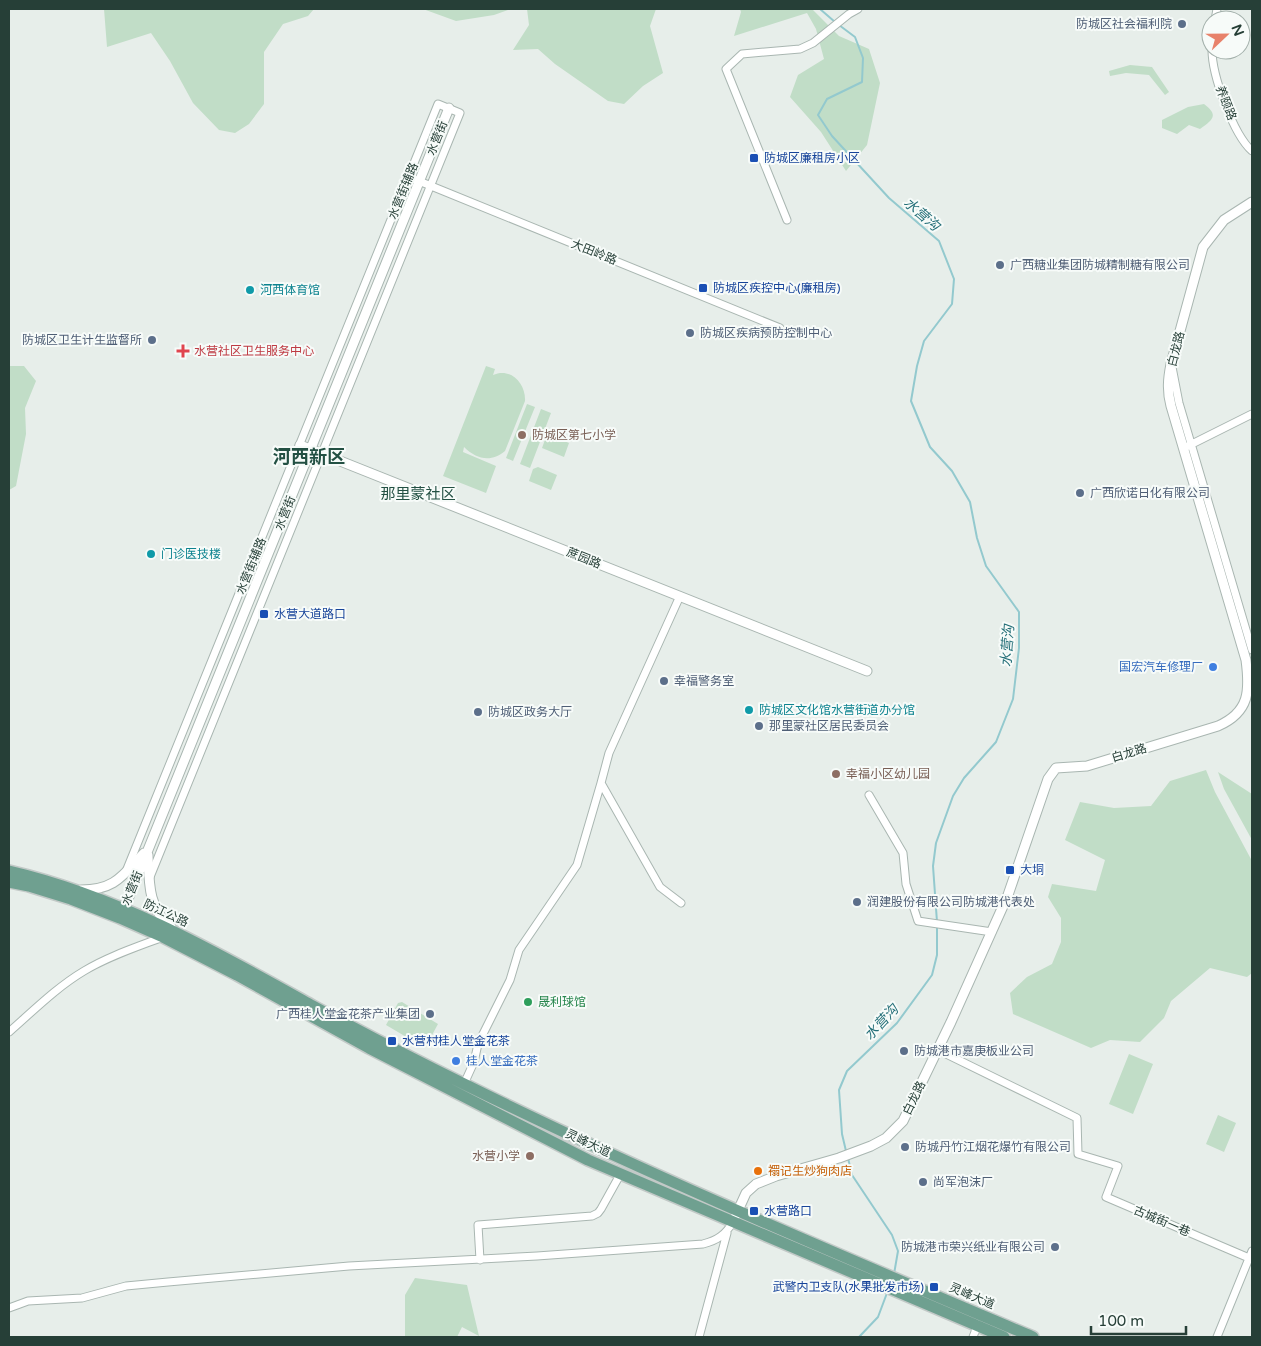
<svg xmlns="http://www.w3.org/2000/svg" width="1261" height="1346" font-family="'Varela Round','Noto Sans SC',sans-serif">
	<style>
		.green { fill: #c1ddc7 }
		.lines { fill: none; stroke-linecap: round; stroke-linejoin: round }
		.stream { stroke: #93c9ce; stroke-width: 2 }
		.minor-casing { stroke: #a9b6b1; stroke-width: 9 }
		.tertiary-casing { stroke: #a9b6b1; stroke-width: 11 }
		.primary-casing { stroke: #c2c9c7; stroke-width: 14 }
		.minor { stroke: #fff; stroke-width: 7 }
		.tertiary { stroke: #fff; stroke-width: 9 }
		.primary { stroke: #6fa090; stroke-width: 11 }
		.service-dot { fill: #5c6f8a; stroke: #f7fbf9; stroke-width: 2 }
		.transit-dot { fill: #1a4fb4; stroke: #f7fbf9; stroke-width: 2 }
		.culture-dot { fill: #0f9aa8; stroke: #f7fbf9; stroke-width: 2 }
		.health-dot { fill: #e0444e; stroke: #f7fbf9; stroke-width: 2 }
		.education-dot { fill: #8d6e63; stroke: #f7fbf9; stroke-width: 2 }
		.shop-dot { fill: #3f7fe0; stroke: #f7fbf9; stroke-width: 2 }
		.leisure-dot { fill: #2e9e5b; stroke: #f7fbf9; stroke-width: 2 }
		.food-dot { fill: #e8710a; stroke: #f7fbf9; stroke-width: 2 }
		.labels { text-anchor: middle; stroke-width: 4; stroke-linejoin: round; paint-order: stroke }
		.service-label { font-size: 12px; fill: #4e5e75; stroke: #f7fbf9; text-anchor: start }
		.street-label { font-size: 12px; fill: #263f37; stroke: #f7fbf9 }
		.transit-label { font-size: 12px; fill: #164399; stroke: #f7fbf9; text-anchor: start }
		.culture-label { font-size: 12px; fill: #0d838f; stroke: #f7fbf9; text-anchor: start }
		.health-label { font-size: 12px; fill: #be3a42; stroke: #f7fbf9; text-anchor: start }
		.education-label { font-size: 12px; fill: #785e54; stroke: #f7fbf9; text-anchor: start }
		.shop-label { font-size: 12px; fill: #366cbe; stroke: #f7fbf9; text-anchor: end }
		.leisure-label { font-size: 12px; fill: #27864d; stroke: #f7fbf9; text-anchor: start }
		.food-label { font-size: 12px; fill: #c56008; stroke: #f7fbf9; text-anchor: start }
		.water-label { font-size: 14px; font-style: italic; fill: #246f78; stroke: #f7fbf9 }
		.quarter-label { font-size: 15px; fill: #235043; stroke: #f7fbf9 }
		.district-label { font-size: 18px; font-weight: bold; fill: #235043; stroke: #f7fbf9 }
	</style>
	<rect width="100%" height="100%" fill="#e7eeea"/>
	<!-- green -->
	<path class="green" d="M104 9H314L308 16 283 24 264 52V104L249 124 235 133 219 130 193 103 170 61 151 33 107 47Z
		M423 9H511L494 15 456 21Z
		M527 9H656L650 26 663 73 643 86 624 104 608 101 555 64 538 49 513 50 529 25Z
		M740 9H812L839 36 869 49 880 83 867 145 846 171 821 132 790 97 798 75 824 59 816 29 807 13 734 36 741 12Z
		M1130 65 1152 67 1169 92 1165 95 1149 75 1126 73 1110 76 1109 71Z
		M1204 104C1219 115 1213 120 1200 129L1189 125 1177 134 1162 128V120L1188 107Z
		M9 366H24L36 381 25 408 26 434 16 486 9 490Z
		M486 366 495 369 493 375C511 367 526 384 525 401L505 451C491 463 476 459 464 447L463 452 496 466 486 493 443 476Z
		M527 404 535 407 513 461 506 458Z
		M541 409 551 413 530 468 520 464Z
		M550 435 569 443 564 457 542 448 546 437Z
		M538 467 557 475 551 490 529 481 533 469Z
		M1206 770 1215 792 1252 861V973L1247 977 1210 968 1171 1001 1164 1018 1140 1042 1110 1040 1091 1048 1013 1014 1010 993 1027 977 1052 964 1061 942V918L1048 897 1052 884 1096 891 1105 860 1065 840 1080 802 1114 808 1151 806 1170 781Z
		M1218 772 1252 794V840L1224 789Z
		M402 1002 438 1024 425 1048 386 1025 398 1003Z
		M1129 1054 1153 1064 1133 1114 1109 1104Z
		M1218 1115 1236 1123 1224 1152 1206 1144Z
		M415 1278 467 1285 479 1336 462 1327 457 1337H405V1295Z"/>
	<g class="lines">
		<!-- stream -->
		<path class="stream" d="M820 9 835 22
			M839 25 855 37 863 58 862 82 827 99 818 115 832 136 889 198 939 241 954 279 952 304 924 341 917 366 911 401 930 447 952 471 970 502 977 538 986 566 1019 612V648L1013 699 996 742 964 778 953 796 936 843 933 866 937 922
			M846 1151 842 1134 839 1090 847 1071 897 1023 932 975 937 955V927
			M848 1158 852 1175 892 1235 898 1251 894 1274
			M859 1337 878 1317 887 1293"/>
		<!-- minor casing -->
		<g class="minor-casing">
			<path id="minor" d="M1215 20 1217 9
				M1212 50C1212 75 1233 134 1252 151
				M409 177 780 328
				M787 220 726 69 742 54 800 49 813 43 849 14 858 9
				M1172 367 1179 403 1252 650
				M1188 446 1252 414
				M680 596 609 753 601 783 660 887 681 903
				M869 795 903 853 906 884 918 921 992 932
				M127 869 438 104 460 113 150 877
				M9 1032C33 1011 57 987 84 971 109 956 137 947 163 937
				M938 1050 1077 1118 1078 1154 1118 1166 1106 1197 1249 1258
				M464 1084 474 1062 478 1044 510 980 519 950 577 865 601 783
				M480 1260 478 1225 592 1216 598 1213 601 1209 621 1173
				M9 1308 28 1301 82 1298 126 1286 168 1282 349 1266 537 1256 703 1244C718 1240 725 1235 733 1222
				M699 1337 727 1233
				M973 1337 978 1324
				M1217 1337 1252 1251"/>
		</g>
		<!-- tertiary casing -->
		<g class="tertiary-casing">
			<path id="tertiary" d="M300 445 867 671
				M148 855C149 882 148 909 171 927
				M81 890C115 890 122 876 144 853
				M122 914 449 108
				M736 1215 746 1193 756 1184 776 1176 839 1158 871 1146 886 1138 903 1121 951 1022 1008 895 1048 779 1056 768 1087 766 1218 726C1250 712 1250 690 1246 660L1171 406C1167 391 1168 379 1171 364L1203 247 1224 220 1252 202"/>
		</g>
		<!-- primary casing -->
		<g class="primary-casing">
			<path id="primary" d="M9 871C118 896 216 952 313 1006 363 1033 413 1059 464 1084 650 1176 842 1256 1033 1337
				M9 882 29 886 71 899 120 918 163 937 237 975 369 1048 588 1160 1004 1337"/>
		</g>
		<!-- minor -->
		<use href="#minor" class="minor"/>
		<!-- tertiary -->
		<use href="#tertiary" class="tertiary"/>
		<!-- primary -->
		<use href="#primary" class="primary"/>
	</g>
	<!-- markers -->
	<g class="service-dot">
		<circle cx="1182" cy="24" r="5"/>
		<circle cx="1000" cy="265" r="5"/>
		<circle cx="690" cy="333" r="5"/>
		<circle cx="152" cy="340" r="5"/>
		<circle cx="1080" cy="493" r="5"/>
		<circle cx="664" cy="681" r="5"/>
		<circle cx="478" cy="712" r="5"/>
		<circle cx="759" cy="726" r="5"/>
		<circle cx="857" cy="902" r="5"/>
		<circle cx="430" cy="1014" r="5"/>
		<circle cx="904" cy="1051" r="5"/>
		<circle cx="905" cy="1147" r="5"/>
		<circle cx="923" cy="1182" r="5"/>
		<circle cx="1055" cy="1247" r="5"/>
	</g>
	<g class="transit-dot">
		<rect x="749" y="153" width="10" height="10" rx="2.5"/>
		<rect x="698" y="283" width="10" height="10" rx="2.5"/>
		<rect x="259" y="609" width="10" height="10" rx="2.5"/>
		<rect x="1005" y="865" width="10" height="10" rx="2.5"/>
		<rect x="387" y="1036" width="10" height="10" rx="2.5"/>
		<rect x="749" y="1206" width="10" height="10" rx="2.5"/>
		<rect x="929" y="1282" width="10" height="10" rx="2.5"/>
	</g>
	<g class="culture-dot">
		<circle cx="250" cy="290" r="5"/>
		<circle cx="151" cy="554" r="5"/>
		<circle cx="749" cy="710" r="5"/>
	</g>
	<path class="health-dot" d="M180.5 343.5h5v5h5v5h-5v5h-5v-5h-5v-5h5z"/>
	<g class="education-dot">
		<circle cx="522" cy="435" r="5"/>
		<circle cx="836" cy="774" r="5"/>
		<circle cx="530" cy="1156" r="5"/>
	</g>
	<g class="shop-dot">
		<circle cx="1213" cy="667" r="5"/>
		<circle cx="456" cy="1061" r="5"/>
	</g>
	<circle class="leisure-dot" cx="528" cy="1002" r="5"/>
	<circle class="food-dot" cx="758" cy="1171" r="5"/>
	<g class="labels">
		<!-- service labels -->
		<g class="service-label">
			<text x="1172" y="28" text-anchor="end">防城区社会福利院</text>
			<text x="1010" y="269">广西糖业集团防城精制糖有限公司</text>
			<text x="700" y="337">防城区疾病预防控制中心</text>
			<text x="142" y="344" text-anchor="end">防城区卫生计生监督所</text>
			<text x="1090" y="497">广西欣诺日化有限公司</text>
			<text x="674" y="685">幸福警务室</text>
			<text x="488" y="716">防城区政务大厅</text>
			<text x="769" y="730">那里蒙社区居民委员会</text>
			<text x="867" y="906">润建股份有限公司防城港代表处</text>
			<text x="420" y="1018" text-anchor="end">广西桂人堂金花茶产业集团</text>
			<text x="914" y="1055">防城港市嘉庚板业公司</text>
			<text x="915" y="1151">防城丹竹江烟花爆竹有限公司</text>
			<text x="933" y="1186">尚军泡沫厂</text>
			<text x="1045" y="1251" text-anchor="end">防城港市荣兴纸业有限公司</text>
		</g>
		<!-- street labels -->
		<g class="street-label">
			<text transform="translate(1226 103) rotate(69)" y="4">养颐路</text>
			<text transform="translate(437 138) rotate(-68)" y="4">水营街</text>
			<text transform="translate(403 191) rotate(-68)" y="4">水营街辅路</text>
			<text transform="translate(594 252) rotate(22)" y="4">大田岭路</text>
			<text transform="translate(1176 349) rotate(-76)" y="4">白龙路</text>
			<text transform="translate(285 513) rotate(-68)" y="4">水营街</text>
			<text transform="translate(584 558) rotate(22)" y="4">蔗园路</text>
			<text transform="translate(251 566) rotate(-68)" y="4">水营街辅路</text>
			<text transform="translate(1129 753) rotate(-17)" y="4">白龙路</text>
			<text transform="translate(132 888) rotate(-68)" y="4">水营街</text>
			<text transform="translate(166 913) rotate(25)" y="4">防江公路</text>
			<text transform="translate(914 1098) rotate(-64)" y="4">白龙路</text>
			<text transform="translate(588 1143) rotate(25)" y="4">灵峰大道</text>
			<text transform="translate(1162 1221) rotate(23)" y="4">古城街一巷</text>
			<text transform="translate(972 1296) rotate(23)" y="4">灵峰大道</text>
		</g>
		<!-- transit labels -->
		<g class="transit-label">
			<text x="764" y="162">防城区廉租房小区</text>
			<text x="713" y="292">防城区疾控中心(廉租房)</text>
			<text x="274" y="618">水营大道路口</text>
			<text x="1020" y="874">大垌</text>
			<text x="402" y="1045">水营村桂人堂金花茶</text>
			<text x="764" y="1215">水营路口</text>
			<text x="924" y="1291" text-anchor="end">武警内卫支队(水果批发市场)</text>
		</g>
		<!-- culture labels -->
		<g class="culture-label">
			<text x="260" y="294">河西体育馆</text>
			<text x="161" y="558">门诊医技楼</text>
			<text x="759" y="714">防城区文化馆水营街道办分馆</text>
		</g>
		<!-- health labels -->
		<g class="health-label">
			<text x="194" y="355">水营社区卫生服务中心</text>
		</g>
		<!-- education labels -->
		<g class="education-label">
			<text x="532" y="439">防城区第七小学</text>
			<text x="846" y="778">幸福小区幼儿园</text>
			<text x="520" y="1160" text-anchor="end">水营小学</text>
		</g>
		<!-- shop labels -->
		<g class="shop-label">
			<text x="1203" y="671">国宏汽车修理厂</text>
			<text x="466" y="1065" text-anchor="start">桂人堂金花茶</text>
		</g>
		<!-- leisure labels -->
		<g class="leisure-label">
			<text x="538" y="1006">晟利球馆</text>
		</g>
		<!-- food labels -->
		<g class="food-label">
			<text x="768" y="1175">禤记生炒狗肉店</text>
		</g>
		<!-- water labels -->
		<g class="water-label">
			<text transform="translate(922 214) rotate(41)" y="5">水营沟</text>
			<text transform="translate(1007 646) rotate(-86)" y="5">水营沟</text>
			<text transform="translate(881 1022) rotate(-47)" y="5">水营沟</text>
		</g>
		<!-- quarter labels -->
		<g class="quarter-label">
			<text x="418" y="499">那里蒙社区</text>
		</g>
		<!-- district labels -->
		<g class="district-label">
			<text x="309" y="463">河西新区</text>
		</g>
	</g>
	<!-- border -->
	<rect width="1261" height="1346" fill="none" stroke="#263f37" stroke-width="20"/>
	<!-- north arrow -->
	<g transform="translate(1226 35) rotate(68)"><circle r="24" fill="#f7fbf9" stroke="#a3b0ab"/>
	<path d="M0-4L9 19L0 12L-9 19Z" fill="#e8826b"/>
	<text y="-8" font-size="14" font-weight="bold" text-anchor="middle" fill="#263f37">N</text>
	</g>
	<!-- scale -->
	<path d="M1091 1326v8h95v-8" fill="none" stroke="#263f37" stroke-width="2.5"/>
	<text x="1098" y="1326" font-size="15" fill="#263f37" stroke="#f7fbf9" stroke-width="4" paint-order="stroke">100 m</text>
</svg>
